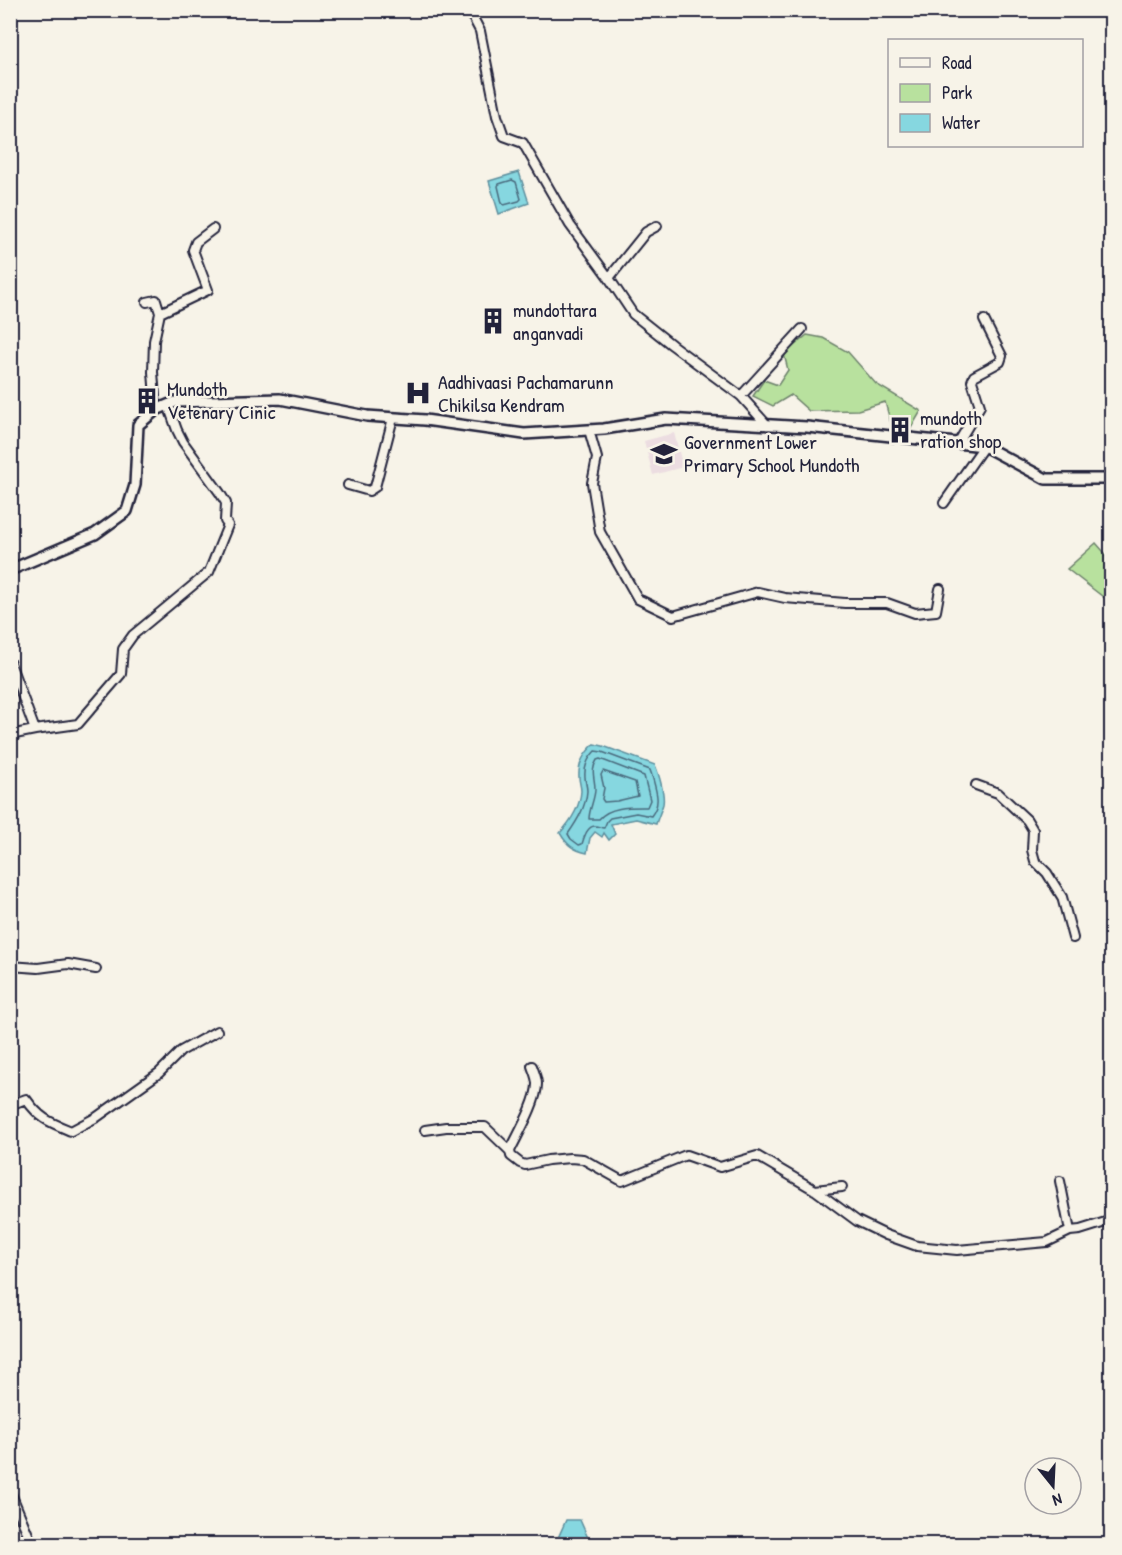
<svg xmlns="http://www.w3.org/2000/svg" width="1122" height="1555" font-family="'Patrick Hand',sans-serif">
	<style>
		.built { fill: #ecdde1 }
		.green { fill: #b8e19e; stroke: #6d826c; stroke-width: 1.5 }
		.water { fill: #86d7e0; stroke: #5e8f9e; stroke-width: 1.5 }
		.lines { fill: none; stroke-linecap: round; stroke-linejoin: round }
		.shore { stroke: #4a6a7d; stroke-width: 1.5 }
		.minor-casing { stroke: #22223b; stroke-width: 12 }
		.major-casing { stroke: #22223b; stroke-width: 14 }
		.minor { stroke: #f7f3e8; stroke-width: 8 }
		.major { stroke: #f7f3e8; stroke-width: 9 }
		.labels { text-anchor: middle; stroke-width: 5; stroke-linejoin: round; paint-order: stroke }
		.poi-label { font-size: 20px; fill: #22223b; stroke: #f7f3e8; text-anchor: start }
	</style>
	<rect width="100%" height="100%" fill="#f7f3e8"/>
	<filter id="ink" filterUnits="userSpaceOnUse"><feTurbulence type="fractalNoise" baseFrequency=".0167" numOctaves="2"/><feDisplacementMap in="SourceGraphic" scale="12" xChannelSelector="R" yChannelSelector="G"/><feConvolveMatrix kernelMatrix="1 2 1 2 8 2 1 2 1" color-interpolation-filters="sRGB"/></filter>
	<g filter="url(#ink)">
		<!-- built -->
		<path class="built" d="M674 433 683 467 653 475 644 441Z"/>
		<!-- green -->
		<path class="green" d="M807 335 823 338 848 352 876 384 921 411 904 440 892 427 885 402 858 410 809 411 791 395 773 406 753 396 764 380 778 385 788 370 784 354Z
			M1096 543 1111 560V603L1067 569Z"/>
		<!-- water -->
		<path class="water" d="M519 172 529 203 499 214 489 181Z
			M594 744 603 746 655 765C659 774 665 795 663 804 661 811 658 817 656 824L636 819 611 824 615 834 609 840 604 833 602 837 595 832 590 838 587 853C573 850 567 845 560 833 571 821 580 808 581 791 581 786 579 782 579 777 578 763 584 754 594 744Z
			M566 1520H580L588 1538 574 1540 558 1538Z"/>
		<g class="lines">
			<!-- shore -->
			<path class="shore" d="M512 180 516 182 521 199 519 201 504 205 502 203 498 186 499 184Z
				M595 751 602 752 650 770C652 775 658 795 657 801 657 806 654 812 651 816L636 813 610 818 607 821 604 828C601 828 598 826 595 826 587 826 584 838 582 844L579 845 571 839 568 834C577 821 586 807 587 791 587 786 585 781 585 777 584 766 588 758 595 751Z
				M600 759 644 776 650 800 647 807C631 807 610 806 599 819H589C589 809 595 799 595 789 595 778 590 771 597 760Z
				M603 771 635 782 638 796 617 801 604 802 602 799 604 788 601 775Z"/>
			<!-- minor casing -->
			<g class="minor-casing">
				<path id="minor" d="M469 10 480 31 497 116 504 136 523 143 570 225 609 278 633 314 672 345 741 396 767 425
					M609 278 646 232 657 226
					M147 302 156 300 160 313
					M741 396 802 329
					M156 410 153 372 154 341 160 313 208 290 193 250 196 242 213 229
					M589 430 597 458 592 483 600 532 638 599 673 616 758 592 785 598 845 603H887L915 613 936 611 940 589
					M958 443 980 406 972 381 974 376 1000 362 1002 356 984 320
					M348 485 369 491 375 487 393 418
					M944 503 984 446
					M10 663 35 730
					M10 735 35 730 78 724 121 674 123 649 133 635 209 572 228 525 225 521 226 503 220 493 183 442 177 430 168 405
					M976 785 998 793 1027 820 1033 830 1032 850 1035 861 1047 873 1062 897 1073 938
					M10 966 38 968 68 964 96 969
					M532 1066C534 1072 537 1078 537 1084 537 1102 518 1134 510 1151L511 1156 520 1163 525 1165 548 1160 570 1158 583 1159 622 1181 686 1155 720 1167 757 1156 815 1190 857 1221 886 1235 917 1246 957 1250 1047 1242 1070 1231 1080 1230 1112 1220
					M10 1105 26 1099C40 1119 49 1122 71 1131L97 1117 159 1073 181 1051 217 1031
					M425 1130 446 1127H485L510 1151
					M1060 1181 1070 1231
					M815 1190 842 1187
					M10 1491 32 1544"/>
			</g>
			<!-- major casing -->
			<g class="major-casing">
				<path id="major" d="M10 570 95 534 127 511 135 485 138 425 156 410 175 402 280 399 367 416 425 420 524 434 604 429 666 419 807 427 984 446 1046 479H1107L1112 478"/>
			</g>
			<!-- minor -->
			<use href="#minor" class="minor"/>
			<!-- major -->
			<use href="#major" class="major"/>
		</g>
	</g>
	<!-- icons -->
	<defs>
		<g id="building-bare" transform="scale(2.07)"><path d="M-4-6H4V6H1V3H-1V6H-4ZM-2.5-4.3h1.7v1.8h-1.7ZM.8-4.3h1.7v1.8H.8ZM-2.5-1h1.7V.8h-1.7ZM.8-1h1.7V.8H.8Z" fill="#22223b" stroke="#f7f3e8" stroke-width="2.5" paint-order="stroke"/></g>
		<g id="hospital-bare" transform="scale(2.07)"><path d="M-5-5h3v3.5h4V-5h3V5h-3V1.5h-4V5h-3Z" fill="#22223b" stroke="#f7f3e8" stroke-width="2.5" paint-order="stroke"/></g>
		<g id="school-bare" transform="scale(2.07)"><path d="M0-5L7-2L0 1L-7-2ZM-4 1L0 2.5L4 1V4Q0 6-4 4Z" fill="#22223b" stroke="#f7f3e8" stroke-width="2.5" paint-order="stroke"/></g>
	</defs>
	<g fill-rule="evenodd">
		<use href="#building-bare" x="493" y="321"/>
		<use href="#hospital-bare" x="418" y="393"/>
		<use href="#building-bare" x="147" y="401"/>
		<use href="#building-bare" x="900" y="430"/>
		<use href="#school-bare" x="664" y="454"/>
	</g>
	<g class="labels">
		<!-- poi labels -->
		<g class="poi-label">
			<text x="513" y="317">mundottara<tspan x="513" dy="23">anganvadi</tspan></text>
			<text x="438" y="389">Aadhivaasi Pachamarunn<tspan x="438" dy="23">Chikilsa Kendram</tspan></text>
			<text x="167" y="396">Mundoth<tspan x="167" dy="23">Vetenary Cinic</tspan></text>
			<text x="920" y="425">mundoth<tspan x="920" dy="23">ration shop</tspan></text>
			<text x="684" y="449">Government Lower<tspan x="684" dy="23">Primary School Mundoth</tspan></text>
		</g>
	</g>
	<!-- margin -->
	<rect width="1122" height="1555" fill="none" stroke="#f7f3e8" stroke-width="36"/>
	<rect x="18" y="18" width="1086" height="1519" fill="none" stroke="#22223b" stroke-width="2" filter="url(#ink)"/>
	<!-- legend -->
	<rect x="888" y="39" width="195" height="108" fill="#f7f3e8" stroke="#a29fa3" stroke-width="1.5"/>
	<rect x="900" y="58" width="30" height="9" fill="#f7f3e8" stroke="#a29fa3" stroke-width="1.5"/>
	<text x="942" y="69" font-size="18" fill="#22223b">Road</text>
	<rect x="900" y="84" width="30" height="18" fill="#b8e19e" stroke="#a29fa3" stroke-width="1.5"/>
	<text x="942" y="99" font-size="18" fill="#22223b">Park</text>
	<rect x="900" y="114" width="30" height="18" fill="#86d7e0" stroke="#a29fa3" stroke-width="1.5"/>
	<text x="942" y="129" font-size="18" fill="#22223b">Water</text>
	<!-- north arrow -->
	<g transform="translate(1053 1486) rotate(162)"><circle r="28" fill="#f7f3e8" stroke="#a29fa3" stroke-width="1.5"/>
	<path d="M0-4.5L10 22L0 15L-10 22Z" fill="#22223b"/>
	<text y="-9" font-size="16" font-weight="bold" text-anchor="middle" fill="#22223b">N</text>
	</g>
</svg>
